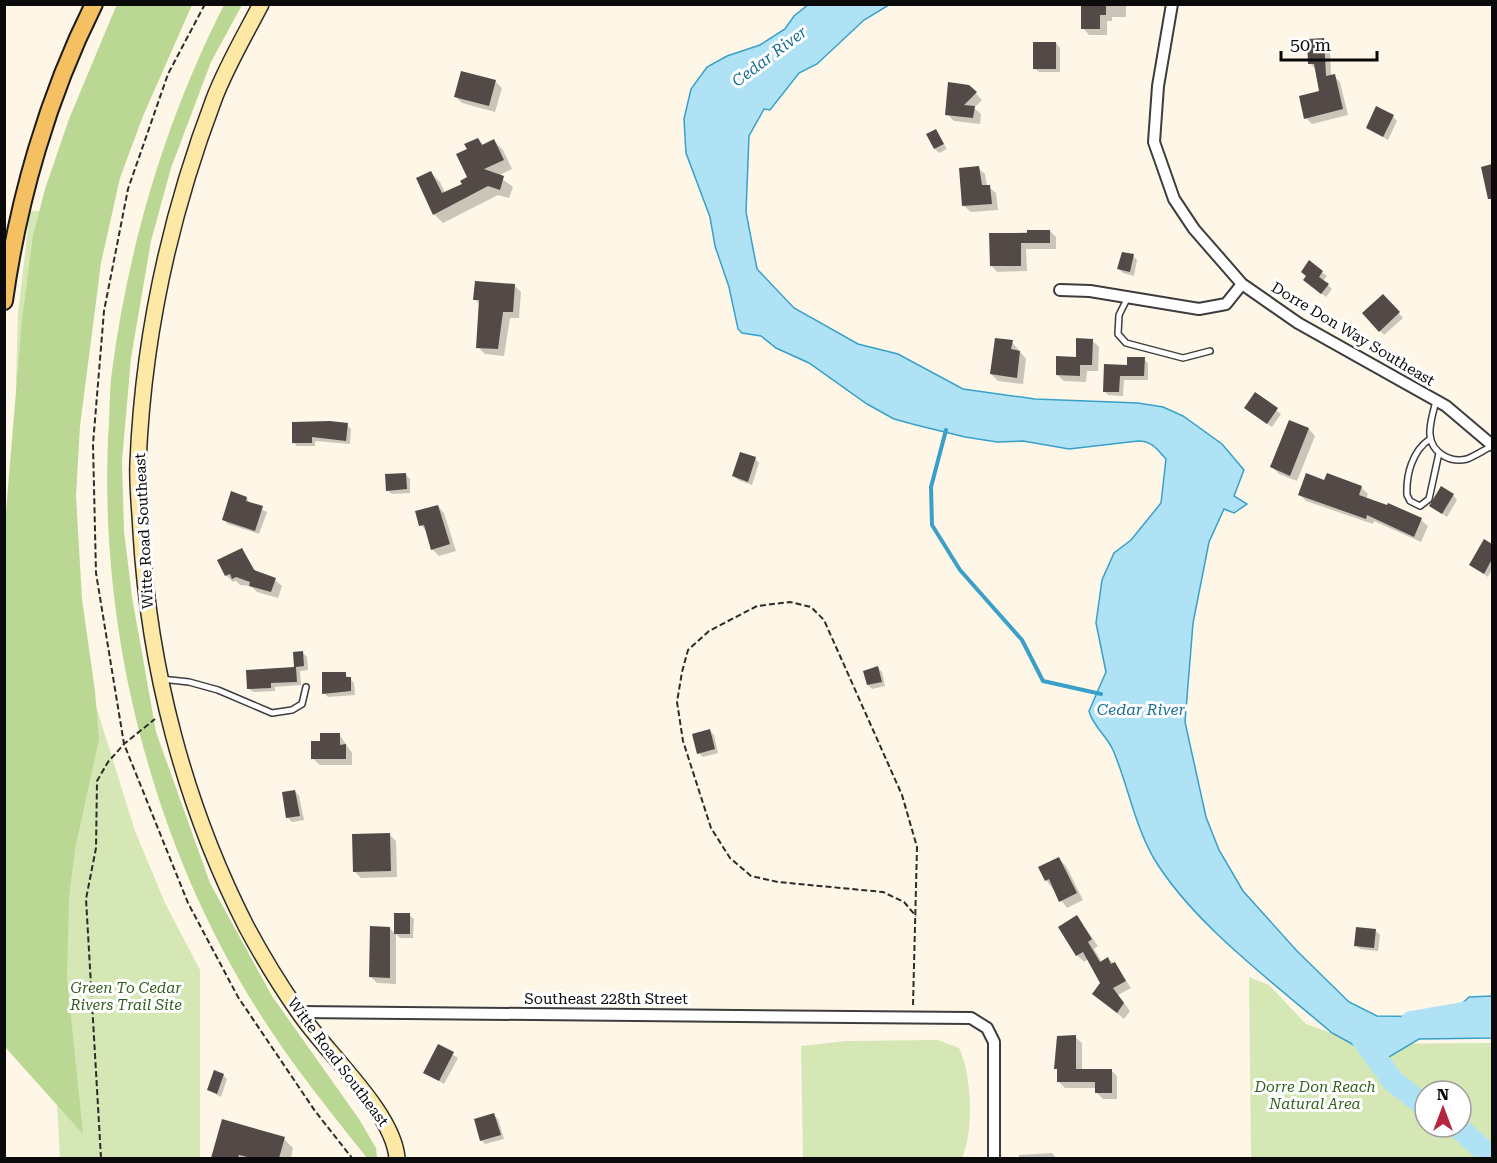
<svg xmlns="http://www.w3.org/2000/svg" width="1497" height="1163" font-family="'Roboto Serif',serif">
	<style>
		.green { fill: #d4e7b4; fill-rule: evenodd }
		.forest { fill: #bad794 }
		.water { fill: #afe2f4; stroke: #38a0c9; stroke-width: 1.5 }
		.shadow { fill: #0003 }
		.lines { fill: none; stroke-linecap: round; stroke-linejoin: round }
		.stream { stroke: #38a0c9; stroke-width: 4 }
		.river { stroke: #afe2f4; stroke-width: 22 }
		.building { fill: #534a47 }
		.lane-casing { stroke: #3d3d3d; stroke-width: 8 }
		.street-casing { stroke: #3d3d3d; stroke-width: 14 }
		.secondary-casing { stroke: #2c2c2c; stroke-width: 18 }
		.primary-casing { stroke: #1b1b1b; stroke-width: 20 }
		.path { stroke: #2c2c2c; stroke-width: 2; stroke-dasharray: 6 3; stroke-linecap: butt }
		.lane { stroke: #fff; stroke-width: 5 }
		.street { stroke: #fff; stroke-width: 10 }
		.secondary { stroke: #fde9a5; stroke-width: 15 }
		.primary { stroke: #f5c062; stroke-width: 16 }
		.labels { text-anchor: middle; stroke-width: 6; stroke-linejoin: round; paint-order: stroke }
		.street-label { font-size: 15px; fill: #0a0a0a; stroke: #fff }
		.park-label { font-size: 15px; font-style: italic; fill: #335f1e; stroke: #fff }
		.water-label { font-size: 16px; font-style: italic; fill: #186f97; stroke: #fff }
	</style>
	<rect width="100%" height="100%" fill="#fef7e8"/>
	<!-- green -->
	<path class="green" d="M30 211H94L66 487 95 703 135 831 165 903 200 970V1158H60L16 381 18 314Z
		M1249 977 1269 985 1306 1024 1362 1044 1492 1043V1158H1251ZM1425 1091H1461V1127H1425Z
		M938 1040 959 1048C972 1074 974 1132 962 1158H803L801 1046 846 1041Z"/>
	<!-- forest -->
	<path class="forest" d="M117 4 192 5 143 116 120 178 101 263 80 426 76 496 82 599 95 691 99 739 75 849 69 897 67 978 83 1134 5 1047 4 535 22 320 33 236 45 189 69 119Z
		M224 5H242L211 62 171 168 151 241 131 358 122 461 124 531 132 597 156 732 210 883 272 996 359 1119 376 1148 377 1158H367C326 1107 284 1054 250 998 150 833 100 631 108 439 110 417 109 393 112 371 129 243 166 119 224 5Z"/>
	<!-- water -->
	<path class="water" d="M809 4 889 5 864 20 817 64 799 73 770 110 764 109 749 136 746 212 757 269 794 308 858 344 898 354 963 389 1035 399 1138 403 1163 407 1183 416 1222 444 1244 470 1234 496 1247 504 1234 513 1224 509 1209 542 1193 623 1185 722 1206 817 1219 850 1243 891 1297 951 1349 1002 1377 1016 1448 1017 1469 997 1492 996V1038L1419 1039 1389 1057 1354 1045 1332 1033C1274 983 1192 923 1153 857 1134 823 1128 785 1113 750 1107 736 1092 725 1089 711L1106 672 1096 623 1102 580 1114 553 1131 540 1161 503 1166 459C1157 449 1152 441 1138 441L1069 449 1023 441 997 442 965 437 916 425 894 419 867 404 809 363 776 348 761 336 742 333 738 329 729 287 715 246 710 217 686 153 684 119 691 89 707 67 727 56 760 45 785 29 794 16Z"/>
	<!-- shadow -->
	<path class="shadow" d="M1083 4H1126V17H1112V21H1107V35H1089L1083 28Z
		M1324 39 1330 45 1331 77 1334 76 1340 82 1348 115 1312 124 1306 118 1321 92 1316 70 1310 63Z
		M1056 43 1060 48V72H1039L1034 68Z
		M495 81 502 88 495 112 462 103 456 97Z
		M969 86 982 100 974 108 981 114 980 124 954 121 947 114Z
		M1393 117 1397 121 1388 140 1367 127Z
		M936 131 947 149 939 153 935 149Z
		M478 139 484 146 494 141 503 150 512 169 498 176 513 187 509 198 498 195 443 223 434 214 431 173 440 182 445 193 464 184 469 178V150Z
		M978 168 985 174 987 186 996 193 998 210 971 212 964 206Z
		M1050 231 1056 237V249H1026L1027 271 997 272 991 265V234Z
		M1133 256 1137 260 1134 276 1123 273 1119 269Z
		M1310 263 1327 276 1323 281 1332 289 1326 297 1309 284Z
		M514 285 521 292 519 318H510L504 356 485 354 478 347 480 305 475 299Z
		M1383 296 1403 318 1384 335 1364 313Z
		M1092 340 1099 347 1098 371H1087L1086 382 1064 381 1057 375 1077 359Z
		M1012 342 1026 359 1023 384 998 381 991 374Z
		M1144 359 1148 363V380H1124L1123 396 1108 395 1104 391 1128 367Z
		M1255 394 1281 414 1272 427 1250 412Z
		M1290 422 1309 429 1315 436 1297 481 1279 474 1272 467Z
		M347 425 351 429 350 444 315 441V446H297L293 442Z
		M755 458 759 463 752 485 738 480 734 476Z
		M405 474 410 479V493L392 494 387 490Z
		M1325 482 1361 487 1368 494 1366 499 1421 520 1428 526 1421 542 1374 521 1373 524 1306 501 1300 495Z
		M1453 495 1457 500 1447 517 1431 506Z
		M247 498 250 504 267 512 259 534 228 524 224 520Z
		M438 506 444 513 456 551 439 556 432 549 428 533 421 525Z
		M1485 541 1492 546V569L1488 577 1471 565Z
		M242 549 257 573 275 580 282 586 278 598 257 592 251 586 240 585 236 581 233 582 226 575 219 561Z
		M295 653H303L307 657 308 670 300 671 301 685 275 687V691L253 692 248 688 296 668Z
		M878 668 882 672 885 686 872 689 868 685Z
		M345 674 354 683 355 695 328 697 324 693Z
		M709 730 714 735 718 753 703 757 699 753Z
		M339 734 352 753V765H320L313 759 321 742Z
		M295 791 299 796 304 820 292 822 288 818Z
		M389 834 396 841 397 877 361 878 354 871Z
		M1059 859 1066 866 1083 900 1067 908 1046 880Z
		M396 915H409L414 919 413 938H400L396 934V984L377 983 370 976 390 928 395 934Z
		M1077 917 1098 946 1094 949 1102 962 1108 959 1115 964 1131 988 1118 995 1130 1011 1124 1019 1094 994 1102 983 1088 959 1084 962 1077 955Z
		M1376 931 1380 935 1378 951 1360 949 1356 945Z
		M1075 1037 1082 1043V1070H1111L1117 1076V1099H1103L1097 1093V1088H1065L1059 1082V1071L1056 1068Z
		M439 1046 458 1058 444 1084 425 1072Z
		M223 1075 227 1079 221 1097 209 1090Z
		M494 1115 498 1119 504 1139 485 1144 481 1140Z
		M223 1121 284 1139 293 1148 291 1158H213Z
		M1052 1153 1056 1158H1019V1155Z"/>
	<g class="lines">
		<!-- stream -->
		<path class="stream" d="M946 430 931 487 932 525 960 570 1022 640 1043 681 1101 694"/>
		<!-- river -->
		<path class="river" d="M1411 1022 1492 1008
			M1356 1030 1393 1081 1425 1106
			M1458 1127 1492 1158"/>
	</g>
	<!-- building -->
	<path class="building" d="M1081 4H1106V15H1100V29H1081Z
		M1324 38 1326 76 1335 74 1343 109 1304 119 1299 96 1319 91 1314 64H1308L1307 39Z
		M1033 42H1056V69H1033Z
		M461 71 496 80 489 106 454 97Z
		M948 82 969 85 977 92 964 105 975 106 973 118 945 115Z
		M1376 106 1394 115 1383 137 1366 128Z
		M936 129 944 144 934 149 926 134Z
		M478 138 482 145 494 139 504 160 484 169 504 176 500 190 488 186 433 215 416 178 431 171 442 193 462 184 460 181 467 177 456 154 467 149 464 144Z
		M1492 164V199H1488L1481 167Z
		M979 166 982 185H990L992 204 962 206 959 168Z
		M1027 230H1050V243H1021V266H990L989 233H1027Z
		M1122 252 1134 254 1130 272 1117 269Z
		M1309 260 1323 271 1319 277 1329 284 1321 294 1303 280 1306 276 1301 272Z
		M475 281 515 284 513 312H503L498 349 476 348 479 300H473Z
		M1383 294 1400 312 1379 332 1362 313Z
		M995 338 1013 340 1011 349 1020 351 1017 378 990 374Z
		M1076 338 1093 339 1092 365H1080V376L1056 375V356L1076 357Z
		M1127 357H1145L1144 376H1120L1119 392H1103L1104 364 1127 365Z
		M1255 392 1278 408 1267 424 1244 408Z
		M1289 420 1309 428 1290 476 1270 467Z
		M330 421 348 423 346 441 312 437V443H292V422Z
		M740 452 756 457 748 482 732 476Z
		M406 473 407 489 386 491 385 474Z
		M1306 473 1324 480 1327 473 1362 486 1359 495 1387 505 1388 503 1422 518 1414 537 1367 515 1366 519 1298 495Z
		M1441 486 1454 494 1442 514 1429 506Z
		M231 491 247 497 246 501 263 506 255 531 222 520Z
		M438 505 450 544 431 550 424 525 419 526 415 511Z
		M1484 539 1492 544V559L1484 574 1469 565Z
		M242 548 254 570 276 578 271 592 249 586 250 582 236 577 232 579 230 574 225 576 217 560Z
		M303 651 304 666 296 667 297 682 271 683V688L247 689 246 670 294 667 293 652Z
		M878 666 882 682 867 685 863 671Z
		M322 672H346V677H351V691L322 694Z
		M710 729 715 749 697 754 692 734Z
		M320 733H340V745L346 744V759H311V741H320Z
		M295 790 300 816 286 818 282 792Z
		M390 833 391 871 353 872 352 834Z
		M1059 857 1077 893 1059 902 1049 879 1045 881 1038 867Z
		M394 913H410V934H394Z
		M1077 915 1092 939 1088 942 1100 962 1108 957 1111 964 1115 962 1126 981 1113 988 1124 1003 1117 1013 1092 994 1100 983 1083 952 1076 956 1058 927Z
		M370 926 390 927V978L369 977Z
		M1356 927 1376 929 1374 948 1354 946Z
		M1076 1035V1069H1112V1093H1095V1082H1057V1069H1054L1057 1036Z
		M438 1044 454 1052 439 1081 423 1073Z
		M214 1070 224 1074 217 1094 207 1090Z
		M494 1113 501 1135 480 1141 474 1119Z
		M222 1119 285 1137 279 1158H252L239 1155 238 1158H211Z"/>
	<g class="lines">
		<!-- lane casing -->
		<g class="lane-casing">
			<path id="lane" d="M1128 297 1119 315 1118 334 1126 343 1183 358 1210 351
				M1436 401C1431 421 1422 443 1444 456 1451 460 1459 461 1467 459 1475 456 1484 450 1492 446
				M1430 439C1412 451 1406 475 1407 495L1410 501 1420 506 1429 499 1439 453
				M161 679 189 682 218 690 272 713 292 710 302 704 306 687"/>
		</g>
		<!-- street casing -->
		<g class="street-casing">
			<path id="street" d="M1172 4 1158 86 1154 142 1174 199 1194 229 1242 284 1298 323 1446 406 1492 445
				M1060 290 1090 291 1199 309 1226 304 1242 284
				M298 1012 971 1018 987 1028 994 1042V1158"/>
		</g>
		<!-- secondary casing -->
		<g class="secondary-casing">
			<path id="secondary" d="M261 4C245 35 226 67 214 99 170 215 143 340 138 463 137 486 140 509 141 532 149 668 184 804 246 926 261 954 279 984 298 1011 325 1052 393 1111 397 1158"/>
		</g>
		<!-- primary casing -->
		<g class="primary-casing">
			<path id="primary" d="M4 301C18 200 48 96 94 4"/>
		</g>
		<!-- path -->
		<path class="path" d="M205 4 168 74 128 189 104 311 93 444 96 573 124 744 188 903 238 997 315 1111 352 1158
			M913 1005 917 847 902 795 824 620 811 607 790 602 757 606 709 631 688 650 682 672 677 702 683 741 711 828 730 858 751 876 778 882 883 892 904 902 916 916
			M101 1158 86 899 96 848 97 781 108 762 124 744 155 719"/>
		<!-- lane -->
		<use href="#lane" class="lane"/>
		<!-- street -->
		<use href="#street" class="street"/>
		<!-- secondary -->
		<use href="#secondary" class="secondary"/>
		<!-- primary -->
		<use href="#primary" class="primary"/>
	</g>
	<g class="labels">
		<!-- street labels -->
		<g class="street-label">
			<text transform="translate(1353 334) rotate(31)" y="5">Dorre Don Way Southeast</text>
			<text transform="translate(144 531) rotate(-93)" y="5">Witte Road Southeast</text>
			<text x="606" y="1004">Southeast 228th Street</text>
			<text transform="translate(338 1062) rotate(53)" y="5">Witte Road Southeast</text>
		</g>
		<!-- park labels -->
		<g class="park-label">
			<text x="126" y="993">Green To Cedar<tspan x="126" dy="17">Rivers Trail Site</tspan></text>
			<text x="1315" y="1092">Dorre Don Reach<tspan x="1315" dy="17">Natural Area</tspan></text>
		</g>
		<!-- water labels -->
		<g class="water-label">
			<text transform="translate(769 56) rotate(-37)" y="6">Cedar River</text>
			<text x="1141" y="715">Cedar River</text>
		</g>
	</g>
	<!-- border -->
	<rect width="1497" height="1163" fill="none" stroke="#0a0a0a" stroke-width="12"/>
	<!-- north arrow -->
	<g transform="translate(1443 1109)"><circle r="28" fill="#ffffff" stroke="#9d9d9d" stroke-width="1.5"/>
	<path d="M0-4.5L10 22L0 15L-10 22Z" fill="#b6273f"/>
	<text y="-9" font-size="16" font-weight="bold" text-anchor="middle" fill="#0a0a0a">N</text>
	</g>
	<!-- scale -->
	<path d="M1281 51v9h96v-9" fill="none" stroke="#0a0a0a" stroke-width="3"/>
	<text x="1290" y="51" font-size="18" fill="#0a0a0a" stroke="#ffffff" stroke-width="4.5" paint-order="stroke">50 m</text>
</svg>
